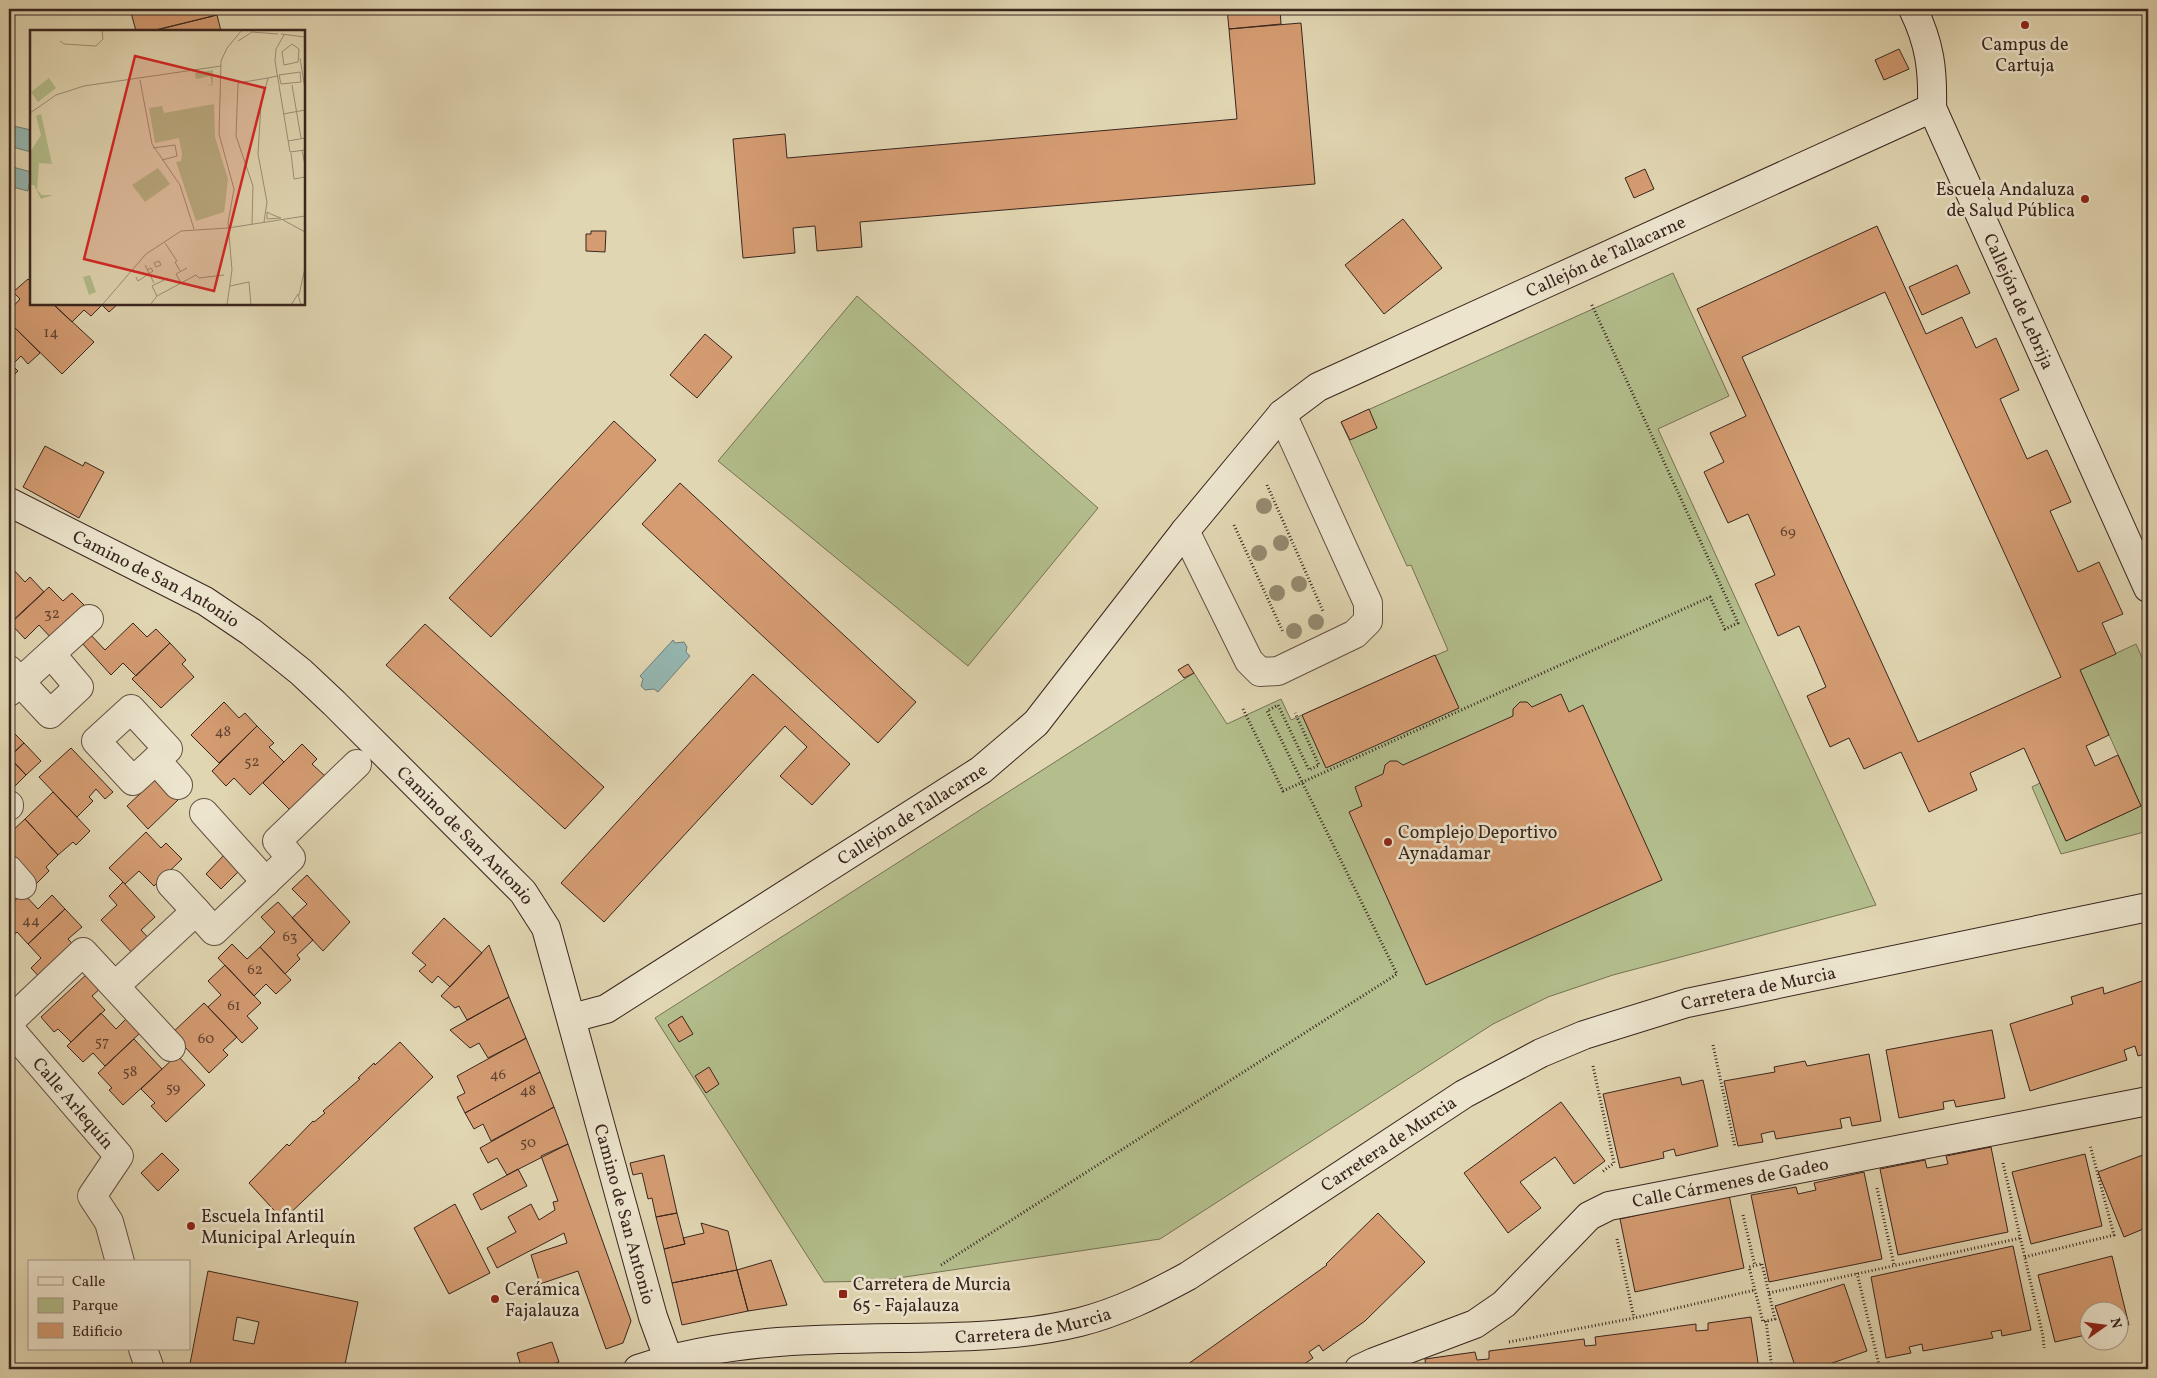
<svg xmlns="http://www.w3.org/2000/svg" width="2157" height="1378" font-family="Vollkorn,serif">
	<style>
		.green { fill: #b3be8c; stroke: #767255 }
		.water { fill: #95b8b3; stroke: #707d77 }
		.building { fill: #d59c72; stroke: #39251e; fill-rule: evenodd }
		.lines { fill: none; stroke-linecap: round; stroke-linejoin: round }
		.street-casing { stroke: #635143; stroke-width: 30 }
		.secondary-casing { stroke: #39251e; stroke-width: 30 }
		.path { stroke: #39251e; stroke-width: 3; stroke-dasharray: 1 2.5; stroke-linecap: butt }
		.street { stroke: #ece4cd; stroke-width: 28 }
		.secondary { stroke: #ece4cd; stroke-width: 28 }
		.tree { fill: #968a70 }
		.poi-dot { fill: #8f2418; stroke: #ece4cd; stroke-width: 2 }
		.labels { text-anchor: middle; stroke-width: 5; stroke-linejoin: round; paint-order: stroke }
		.number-label { font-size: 15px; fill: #604333 }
		.poi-label { font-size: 18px; fill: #39251e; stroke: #ece4cd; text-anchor: start }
		.street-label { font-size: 18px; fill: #39251e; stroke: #ece4cd }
		.inset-road { fill: none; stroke: #9e8f77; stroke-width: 1 }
		.view { fill: #d62828; fill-opacity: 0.15; stroke: #d62828; stroke-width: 2.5 }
		.inset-edge { fill: none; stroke: #39251e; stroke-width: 2.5 }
	</style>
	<rect width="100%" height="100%" fill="#e1d6b2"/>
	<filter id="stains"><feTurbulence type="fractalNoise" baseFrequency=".004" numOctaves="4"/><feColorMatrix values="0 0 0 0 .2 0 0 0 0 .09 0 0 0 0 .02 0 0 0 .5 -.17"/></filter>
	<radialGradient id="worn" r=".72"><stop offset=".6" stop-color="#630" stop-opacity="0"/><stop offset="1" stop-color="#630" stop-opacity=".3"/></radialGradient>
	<!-- green -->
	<path class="green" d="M1673 273 1729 396 1658 429 1876 905 1613 975 1548 997 1493 1024 1160 1239 878 1281 824 1282 655 1018 1194 673 1227 724 1281 699 1291 720 1448 650 1411 565 1407 566 1341 422Z
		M857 296 1098 508 968 666 718 461Z
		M2136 644 2148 671V831L2061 854 2032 787 2040 783 2066 841 2141 806 2080 670Z"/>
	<!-- water -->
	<path class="water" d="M9 125 31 130V152L9 146Z
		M9 166 31 172 28 191 9 186Z
		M673 640 675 643 684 642 687 647 686 652 690 656 658 692 654 689 645 690 641 686 643 679 640 676Z"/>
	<!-- building -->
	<path class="building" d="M130 9H211L213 16 151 31H136Z
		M1227 9H1280L1281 24 1229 29Z
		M217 15 221 31H153Z
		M1301 23 1315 184 860 222 862 247 817 251 815 226 793 228 795 253 743 258 733 139 785 134 787 158 1237 119 1229 29Z
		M1899 49 1909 69 1884 80 1875 60Z
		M1645 169 1654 189 1634 198 1625 178Z
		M1403 219 1442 268 1384 314 1345 265Z
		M1877 226 1926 334 1962 317 1976 348 1996 338 2019 390 2000 399 2027 459 2047 450 2071 502 2050 511 2078 572 2099 562 2123 614 2102 623 2116 654 2080 670 2109 735 2086 746 2095 766 2118 755 2141 806 2066 841 2024 748 1970 773 1977 790 1929 812 1901 752 1864 769 1849 738 1830 747 1807 696 1826 687 1813 657 1799 626 1778 636 1755 584 1775 575 1748 514 1728 523 1704 472 1724 462 1710 433 1746 416 1697 309ZM1885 292 2061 677 1918 742 1742 357Z
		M591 231H606L605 252 586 251V234H591Z
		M1957 265 1970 293 1922 315 1909 287Z
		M28 279 31 282V304H53L94 342 62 374 9 322V311L20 299 13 292Z
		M53 304H118L109 312 102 305 91 316 84 310 72 322Z
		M9 322 40 353 28 364 21 356 12 365 18 371 9 380Z
		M705 334 732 357 697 398 670 375Z
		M1369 409 1377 428 1350 440 1341 422Z
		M614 421 656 460 491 637 449 598Z
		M45 446 83 466 85 462 104 472 79 518 23 487Z
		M680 483 916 702 878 743 642 524Z
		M11 567 25 582 30 577 44 592 9 625V570Z
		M49 587 63 601 72 593 88 609 54 641 39 625 25 639 10 623Z
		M133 623 147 637 156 629 170 643 136 676 123 663 111 675 81 642 89 633 105 650Z
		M425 624 604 787 565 829 386 665Z
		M170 643 186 660 182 664 194 677 161 708 132 679Z
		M1435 655 1459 708 1326 768 1302 715Z
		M1188 664 1194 673 1184 678 1178 670Z
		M753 674 850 764 812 805 780 776 807 747 785 726 604 922 561 883Z
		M1561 694 1569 712 1583 705 1662 880 1426 985 1349 812 1362 806 1355 787 1383 774 1385 765 1390 761H1397L1403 765 1513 716V709L1520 702H1527L1532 707Z
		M224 702 239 718 245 713 257 726 219 763 191 735Z
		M257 726 274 743 269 747 284 762 250 795 234 778 226 786 212 771Z
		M15 734 24 743 9 757V740Z
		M24 743 41 761 26 775 9 757Z
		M302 744 317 759 312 764 326 777 291 811 263 783Z
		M71 748 113 792 105 799 96 789 89 797 93 801 77 817 39 777Z
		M9 757 26 775 11 790 9 788Z
		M157 778 178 800 148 829 127 806Z
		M53 792 90 831 76 845 73 842 58 855 25 819Z
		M25 819 58 855 46 867 49 871 33 887 9 862V834Z
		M146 832 161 848 166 843 182 859 154 886 139 871 125 884 109 868Z
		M225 854 241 869 221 889 206 874Z
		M307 875 350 922 323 951 292 918 307 904 292 889Z
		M123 882 155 917 141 930 153 943 137 958 101 920 117 905 109 896Z
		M23 893 38 909 52 895 65 909 28 944 17 932 9 939V906Z
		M278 902 313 940 297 955 300 959 285 974 260 947 275 932 261 917Z
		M65 909 82 927 68 939 81 953 47 985 31 968 41 958 28 944Z
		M444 918 482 953 450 987 438 976 432 983 419 971 426 965 412 953Z
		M232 944 247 959 260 947 291 980 276 994 266 984 254 996 218 958Z
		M489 945 509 997 467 1020 459 1006 455 1008 441 996Z
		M225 965 261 1003 247 1016 258 1028 242 1043 208 1007 221 995 208 981Z
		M88 973 102 987 92 996 105 1010 71 1042 58 1029 54 1032 41 1017Z
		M2148 979V1053L2138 1056 2135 1046 2124 1050 2127 1060 2030 1091 2010 1024 2073 1004 2071 997 2103 987 2104 994Z
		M509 997 526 1038 523 1040 488 1058 479 1043 470 1048 450 1030Z
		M204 1003 237 1037 223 1050 228 1055 209 1073 172 1033Z
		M101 1013 116 1029 128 1017 141 1032 105 1066 93 1053 83 1062 67 1046Z
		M682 1016 693 1034 679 1042 668 1025Z
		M1992 1030 2005 1098 1956 1107 1954 1100 1943 1102 1944 1109 1899 1118 1886 1050Z
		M526 1038 540 1072 465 1113 457 1097 465 1093 457 1076Z
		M134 1039 162 1069 123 1105 109 1090 112 1088 98 1073Z
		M400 1042 433 1077 283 1220 249 1183 287 1144 289 1146 313 1121 314 1122 325 1113 323 1111 360 1079 358 1078 374 1063 375 1065Z
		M1869 1054 1881 1121 1852 1126 1850 1117 1840 1119 1842 1128 1776 1139 1774 1131 1761 1134 1763 1142 1738 1146 1724 1081 1775 1072 1774 1067 1805 1061 1807 1066Z
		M177 1055 205 1085 166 1122 151 1106 155 1103 141 1089Z
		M709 1067 719 1084 706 1093 695 1076Z
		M540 1072 554 1107 491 1141 483 1124 474 1129 465 1113Z
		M1680 1077 1682 1085 1703 1080 1718 1146 1676 1156 1674 1149 1663 1152 1664 1158 1620 1168 1603 1094Z
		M1561 1102 1605 1161 1574 1184 1555 1157 1520 1182 1541 1208 1508 1233 1464 1173Z
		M554 1107 568 1144 507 1175 497 1158 488 1163 480 1148Z
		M568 1144 631 1321 623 1343 606 1349 578 1271 540 1284 531 1255 567 1243 564 1233 497 1268 487 1248 516 1232 508 1217 531 1204 539 1220 555 1210 553 1202 558 1201 541 1156Z
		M1991 1147 2008 1232 1898 1255 1880 1169 1925 1160 1927 1168 1948 1164 1946 1156Z
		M162 1153 179 1170 158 1191 141 1173Z
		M2148 1153V1227L2124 1237 2098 1172Z
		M2085 1154 2102 1226 2031 1244 2012 1172Z
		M664 1155 677 1213 656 1217 652 1198 648 1199 642 1173 633 1175 630 1163Z
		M518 1169 527 1186 481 1210 473 1194Z
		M1864 1172 1882 1259 1769 1282 1751 1195 1796 1187 1798 1194 1816 1190 1814 1183Z
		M1729 1195 1744 1268 1635 1292 1620 1219Z
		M455 1204 490 1273 449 1294 414 1228Z
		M677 1213 685 1244 664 1249 656 1217Z
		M1378 1213 1425 1262 1365 1321 1323 1351 1319 1345 1309 1352 1313 1358 1297 1369H1181L1327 1265 1326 1264Z
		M701 1223 728 1231 737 1270 672 1283 664 1249 685 1244 683 1238 704 1233Z
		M2013 1246 2031 1330 2002 1336 2001 1330 1991 1332 1993 1338 1923 1351 1922 1344 1909 1347 1911 1353 1886 1358 1871 1277Z
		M2112 1256 2129 1325 2120 1327V1310H2090V1334L2055 1342 2038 1275Z
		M771 1260 787 1305 748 1311 737 1270Z
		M737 1270 748 1311 682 1325 672 1283Z
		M208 1271 358 1302 344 1369H314L290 1364 289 1369H189ZM237 1317 259 1322 254 1344 233 1340Z
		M1844 1284 1867 1351 1815 1369H1796L1775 1306Z
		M1751 1317 1759 1369H1426L1425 1359 1475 1352 1477 1360 1489 1359V1351L1584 1339 1585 1346 1596 1345 1595 1337 1696 1324V1331L1708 1330V1323Z
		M552 1342 559 1362 537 1369H522L517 1353Z"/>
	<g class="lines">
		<!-- street casing -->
		<g class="street-casing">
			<g id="street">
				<path d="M1185 531 1249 661 1260 672 1278 671 1355 634 1368 621V603L1282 414"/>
				<path d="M9 670 50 714 79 687 51 654"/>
				<path d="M9 692 89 619"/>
				<path d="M131 709 168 749 133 781 96 741Z"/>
				<path d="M156 760 178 785"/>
				<path d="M9 805V806"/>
				<path d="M204 813 266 882"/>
				<path d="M9 870 22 885"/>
				<path d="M171 884 196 911"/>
				<path d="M115 986 196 911 214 931 291 858 277 841 357 764"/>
				<path d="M9 1022 83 952 171 1047"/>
				<path id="s1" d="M9 1028 119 1156 92 1196 109 1222 120 1262"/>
				<path d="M143 1349 150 1369"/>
			</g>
		</g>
		<!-- secondary casing -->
		<g class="secondary-casing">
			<g id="secondary">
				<path id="s2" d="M1913 9C1930 44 1933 70 1932 108L2148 588"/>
				<path id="s3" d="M9 502 205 601 251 632 301 672 334 703 523 892 546 928 653 1317 672 1369"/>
				<path id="s4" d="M572 1018 606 1009 981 770 1036 723 1185 531 1282 414 1318 387 1932 108"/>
				<path id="s5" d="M638 1369C725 1339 816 1339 907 1338 965 1337 1024 1336 1080 1322 1119 1312 1153 1295 1188 1276L1464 1094 1541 1053 1584 1035 1687 1003 2148 907"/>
				<path id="s6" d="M1359 1369 1374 1362 1475 1324 1504 1304 1589 1216 1609 1206 2148 1101"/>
			</g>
		</g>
		<!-- path -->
		<path class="path" d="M1267 485 1323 611
			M1234 525 1283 632
			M1243 709 1283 791 1710 597 1725 629 1738 623 1591 303
			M1713 1045 1735 1147
			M1593 1066 1614 1163 1602 1172
			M2003 1163 2043 1336 2044 1348
			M1877 1188 1894 1265
			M1743 1215 1755 1266
			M1617 1239 1634 1318
			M2025 1257 2114 1235 2090 1145
			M1762 1264 1775 1319 1763 1322 1749 1267Z
			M941 1265 1397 974 1267 711 1278 705 1309 770 1319 765 1295 713
			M1857 1273 1880 1369
			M1769 1293 2021 1238
			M1766 1321 1772 1369
			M1509 1342 1634 1318 1755 1290"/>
		<!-- street -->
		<use href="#street" class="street"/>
		<!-- secondary -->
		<use href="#secondary" class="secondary"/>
	</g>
	<!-- trees -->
	<g class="tree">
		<circle cx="1264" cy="506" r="8"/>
		<circle cx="1281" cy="543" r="8"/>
		<circle cx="1259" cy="553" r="8"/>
		<circle cx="1299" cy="584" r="8"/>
		<circle cx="1277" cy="593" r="8"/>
		<circle cx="1316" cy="622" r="8"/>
		<circle cx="1294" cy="631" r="8"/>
	</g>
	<!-- markers -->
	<g class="poi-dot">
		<circle cx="2025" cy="25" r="5"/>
		<circle cx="2085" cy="199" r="5"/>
		<circle cx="1388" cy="842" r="5"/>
		<circle cx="191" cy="1226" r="5"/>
		<rect x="838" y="1289" width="10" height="10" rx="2.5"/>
		<circle cx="495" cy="1299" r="5"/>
	</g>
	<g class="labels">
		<!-- number labels -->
		<g class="number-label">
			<text x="51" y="337">14</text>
			<text x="1788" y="536">69</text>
			<text x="52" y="618">32</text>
			<text x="223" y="736">48</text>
			<text x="252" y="766">52</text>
			<text x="31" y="925">44</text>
			<text x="290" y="941">63</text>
			<text x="255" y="974">62</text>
			<text x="234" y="1010">61</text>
			<text x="206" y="1043">60</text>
			<text x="102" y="1046">57</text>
			<text x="130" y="1076">58</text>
			<text x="498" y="1079">46</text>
			<text x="173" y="1092">59</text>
			<text x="528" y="1095">48</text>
			<text x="528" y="1147">50</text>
		</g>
		<!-- poi labels -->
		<g class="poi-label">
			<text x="2025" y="50" text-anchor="middle">Campus de<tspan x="2025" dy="21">Cartuja</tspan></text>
			<text x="2075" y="195" text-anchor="end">Escuela Andaluza<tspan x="2075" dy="21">de Salud Pública</tspan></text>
			<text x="1398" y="838">Complejo Deportivo<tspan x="1398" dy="21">Aynadamar</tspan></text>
			<text x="201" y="1222">Escuela Infantil<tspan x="201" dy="21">Municipal Arlequín</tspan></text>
			<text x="853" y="1290">Carretera de Murcia<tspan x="853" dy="21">65 - Fajalauza</tspan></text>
			<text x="505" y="1295">Cerámica<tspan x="505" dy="21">Fajalauza</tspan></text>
		</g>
		<!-- street labels -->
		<g class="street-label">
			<text dy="6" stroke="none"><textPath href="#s4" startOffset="1308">Callejón de Tallacarne</textPath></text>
			<text dy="6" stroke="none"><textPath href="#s2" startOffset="314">Callejón de Lebrija</textPath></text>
			<text dy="6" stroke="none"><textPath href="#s3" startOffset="166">Camino de San Antonio</textPath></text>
			<text dy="6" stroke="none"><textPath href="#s4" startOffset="398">Callejón de Tallacarne</textPath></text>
			<text dy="6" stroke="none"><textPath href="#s3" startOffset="571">Camino de San Antonio</textPath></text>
			<text dy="6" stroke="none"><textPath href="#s5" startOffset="1209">Carretera de Murcia</textPath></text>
			<text dy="6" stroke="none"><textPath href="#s1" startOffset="99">Calle Arlequín</textPath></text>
			<text dy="6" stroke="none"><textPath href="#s5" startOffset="804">Carretera de Murcia</textPath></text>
			<text dy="6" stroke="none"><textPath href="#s6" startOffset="428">Calle Cármenes de Gadeo</textPath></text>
			<text dy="6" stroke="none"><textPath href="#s3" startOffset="991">Camino de San Antonio</textPath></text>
			<text dy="6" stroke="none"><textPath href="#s5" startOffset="399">Carretera de Murcia</textPath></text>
		</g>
	</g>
	<!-- overview -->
	<g transform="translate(30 30)">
		<rect width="275" height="275" fill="#e1d6b2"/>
		<path d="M183 40V55L176 56 182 54 180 46 166 49 165 43ZM19 48 26 58 8 72 1 62ZM184 74 185 107 198 149 195 176 194 182 166 191 146 132 151 131 152 124 149 108 125 113 119 78 132 76 134 83ZM11 84 22 134 9 133 7 160 12 165H23L11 169 4 155H0V122L11 105 6 86ZM128 138 140 154 115 172 102 155ZM60 245 66 262 59 265 53 247Z" fill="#b3be8c"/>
		<path class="inset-road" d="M251 4 275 7M254 5 246 19 245 31 260 122 275 120M30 11 34 14 66 16 73 9 72 0M208 11 222 2 248 4M262 14 269 19 268 32 254 35 252 22ZM270 28 275 59M270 42 271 52 251 54 249 45ZM110 50 122 114 150 155 164 199M262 55 271 108M0 83 26 65 54 56 191 36M253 84 275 80M258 111 275 108M123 118 145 115 147 126 132 130M272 120 275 135M261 123 263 140M263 140 264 149 275 147M237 182 243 185 251 188 237 189ZM253 190 275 202M234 192 237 172 228 124 231 74 238 48 247 46M222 194 223 156 206 106 208 53 238 48M135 213 147 231 145 232 150 241M129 231 131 235 126 237 124 233ZM115 235 124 253M106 247 108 251 123 241 121 238 117 240M151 253 146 244 157 238M200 256 219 252 221 275M269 265 275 238M127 266 122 256 138 248M72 275 116 224 151 201 198 198 275 186M120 275 127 266 166 245 169 248 194 245M197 275 202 240 198 193 204 159 189 104 191 31 197 18 212 0M261 275 268 264 271 275"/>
		<path class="view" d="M105 26 235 58 184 261 54 229Z"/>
		<rect width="275" height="275" class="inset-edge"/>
	</g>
	<!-- margin -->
	<rect width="2157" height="1378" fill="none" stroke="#e1d6b2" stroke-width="30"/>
	<rect x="10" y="10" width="2137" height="1358" fill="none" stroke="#39251e" stroke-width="2.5"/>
	<rect x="15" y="15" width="2127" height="1348" fill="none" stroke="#39251e"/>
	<!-- legend -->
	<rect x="28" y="1260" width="162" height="90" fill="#ece4cd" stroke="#a49887"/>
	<rect x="38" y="1277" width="25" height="8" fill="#ece4cd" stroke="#a49887"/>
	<text x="72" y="1286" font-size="15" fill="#39251e">Calle</text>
	<rect x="38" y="1298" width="25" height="15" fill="#b3be8c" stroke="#a49887"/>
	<text x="72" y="1310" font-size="15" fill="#39251e">Parque</text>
	<rect x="38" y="1323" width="25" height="15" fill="#d59c72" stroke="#a49887"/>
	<text x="72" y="1336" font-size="15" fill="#39251e">Edificio</text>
	<!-- north arrow -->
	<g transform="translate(2104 1326) rotate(76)"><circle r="24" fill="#ece4cd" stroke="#a49887"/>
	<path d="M0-4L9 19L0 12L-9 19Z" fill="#8f2418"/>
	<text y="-8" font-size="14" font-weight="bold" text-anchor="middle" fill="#39251e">N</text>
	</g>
	<rect width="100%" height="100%" filter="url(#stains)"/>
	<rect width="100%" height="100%" fill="url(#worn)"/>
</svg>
